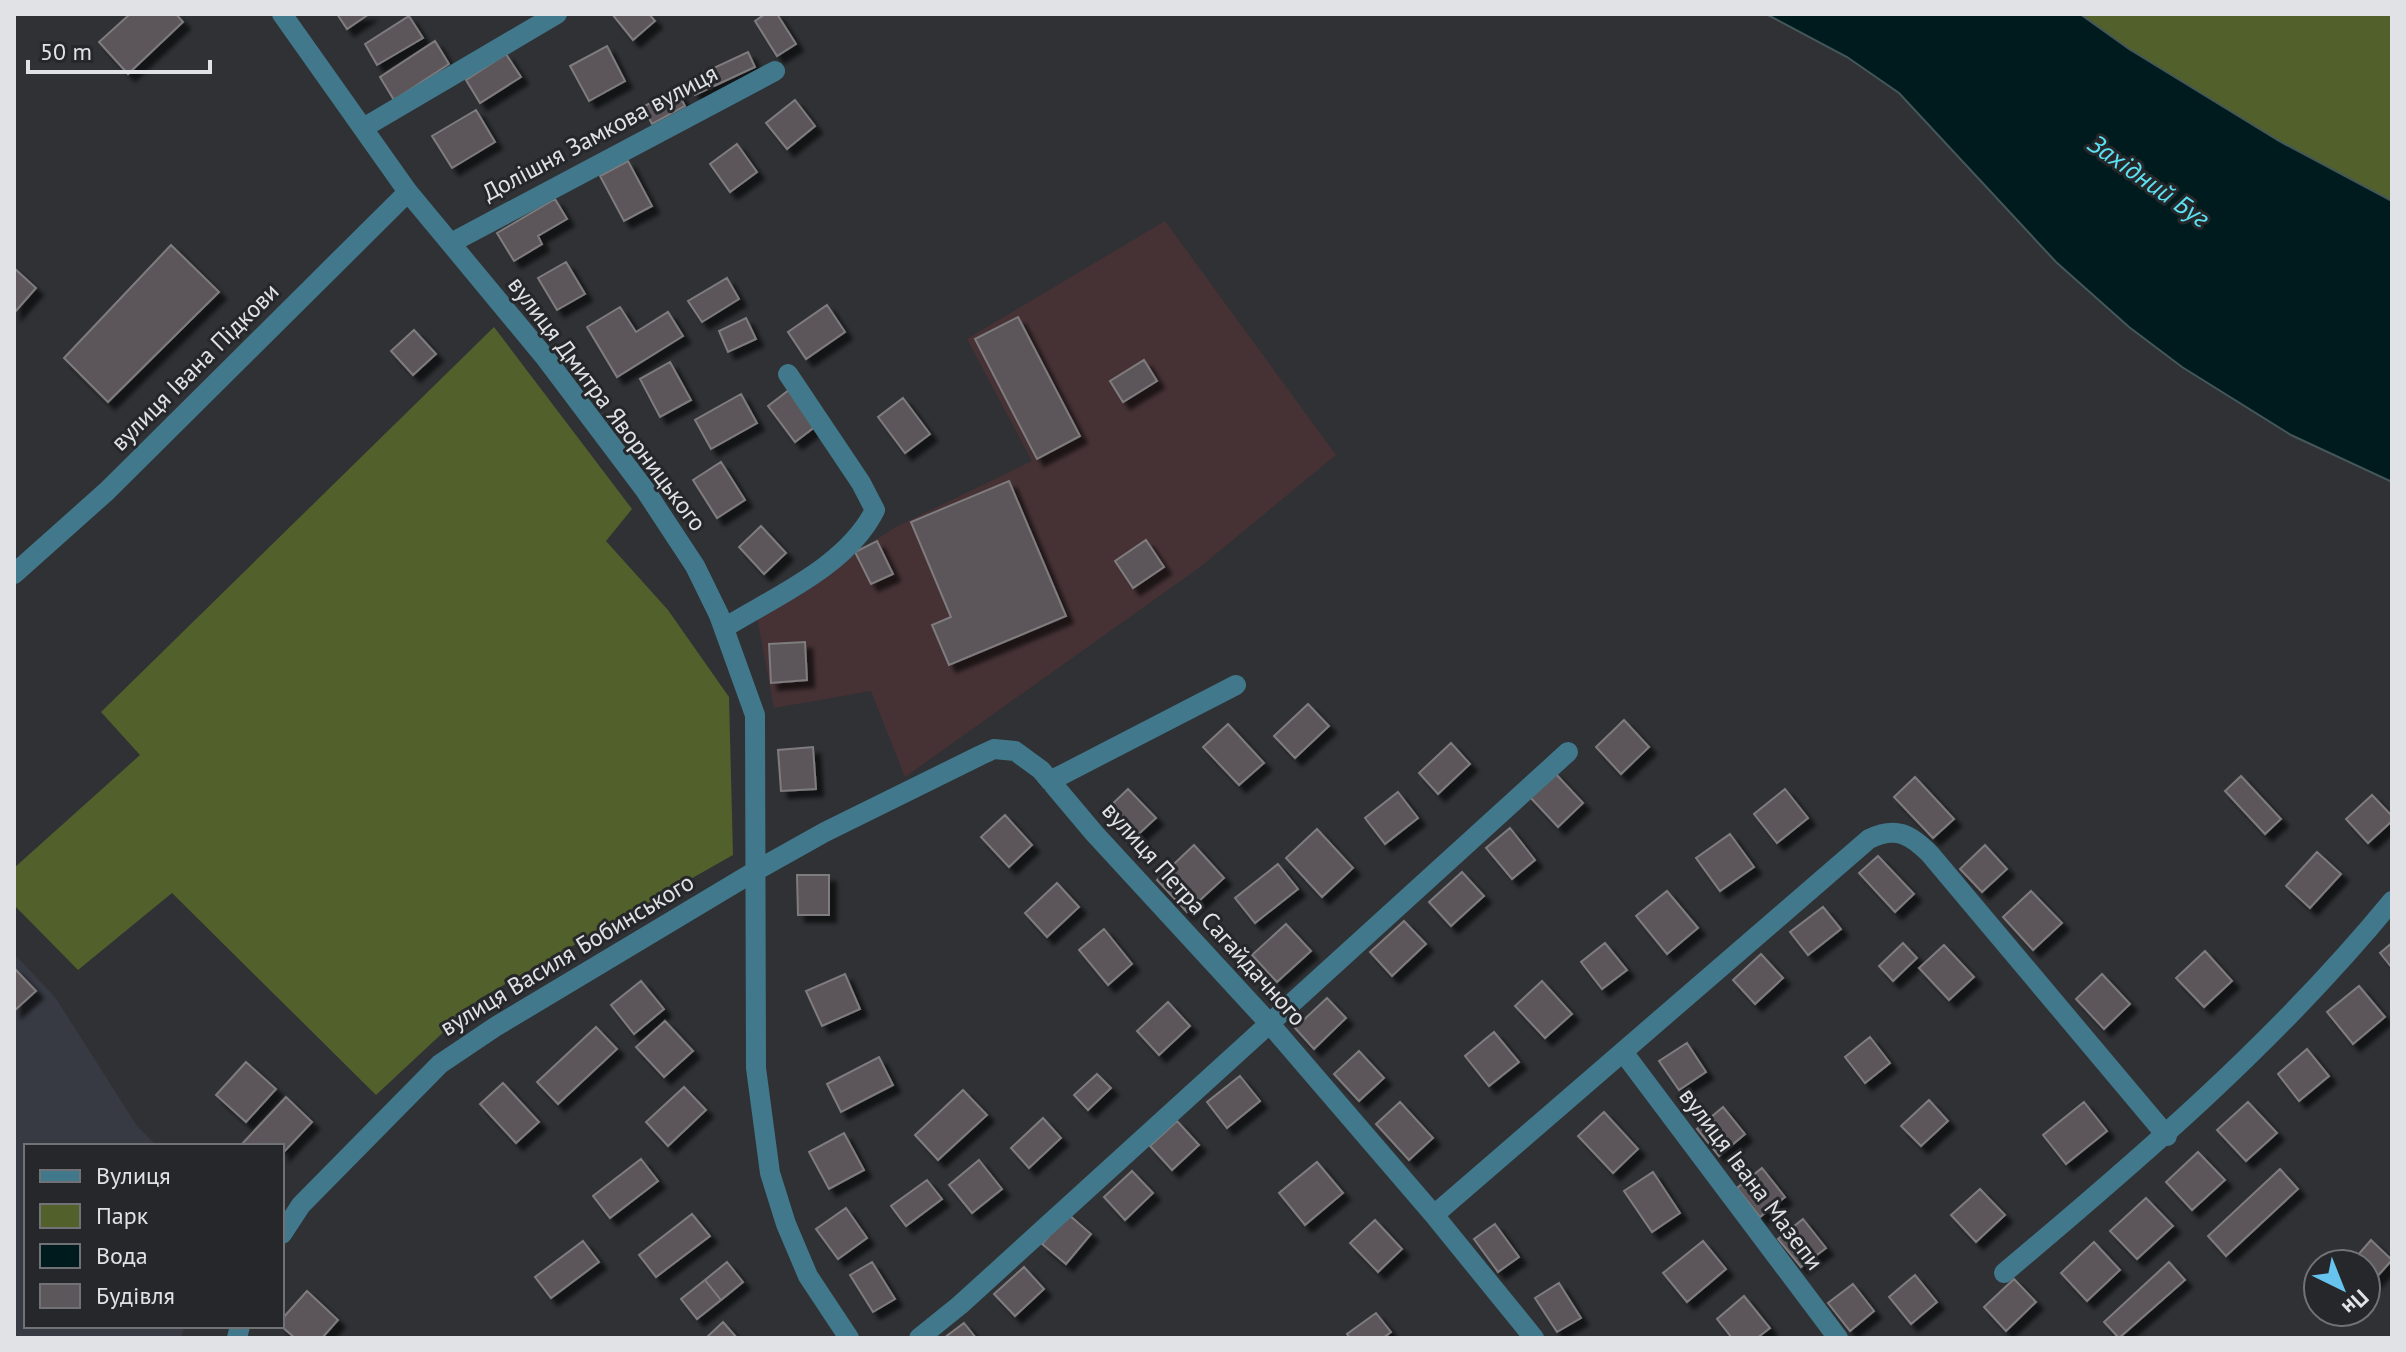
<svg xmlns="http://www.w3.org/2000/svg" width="2406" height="1352" font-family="'PT Sans',sans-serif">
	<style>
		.industrial { fill: #463235 }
		.built { fill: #373a43 }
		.green { fill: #52602b }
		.water { fill: #001b1e; stroke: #44575a; stroke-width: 2 }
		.building { fill: #5b575a; stroke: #7f7b7e; stroke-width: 2; filter: url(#shadow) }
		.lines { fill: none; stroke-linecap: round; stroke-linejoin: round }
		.minor { stroke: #41788c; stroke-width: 20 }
		.labels { text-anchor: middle; stroke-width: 6; stroke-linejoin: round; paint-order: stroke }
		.street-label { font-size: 24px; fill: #e1e2e5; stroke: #25272a }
		.water-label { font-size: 26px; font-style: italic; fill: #5be1f1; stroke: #25272a }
	</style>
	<defs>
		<filter id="shadow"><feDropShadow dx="7" dy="7" stdDeviation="2" flood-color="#0009"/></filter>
	</defs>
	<rect width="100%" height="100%" fill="#2f3134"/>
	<!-- industrial -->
	<path class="industrial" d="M1165 221 1336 455 1200 567 905 777 871 691 774 708 757 617 894 528 1032 461 967 339Z"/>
	<!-- built -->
	<path class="built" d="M14 954 55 997 137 1126 157 1146H26V1326H184L181 1338H14Z"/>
	<!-- green -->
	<path class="green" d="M1984 14H2392V296Z
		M494 327 632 509 606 541 668 610 729 697 733 855 479 999 376 1095 172 893 78 970 14 905V868L140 755 101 712Z"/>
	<!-- water -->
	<path class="water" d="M1766 14H2080L2129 49 2279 141 2392 201V482L2291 435 2182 367 2129 327 2056 262 1899 93 1847 57Z"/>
	<!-- building -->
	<path class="building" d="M130 14H176L183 22 128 74 99 42Z
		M337 14H369L347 29Z
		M612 14H649L655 21 633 40Z
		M765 14H777L796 44 777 56 755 21Z
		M409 16 423 38 377 65 365 44Z
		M435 41 449 64 394 100 380 77Z
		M607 46 625 81 589 101 570 66Z
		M748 52 755 67 695 95 688 80Z
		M506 54 521 77 480 103 466 80Z
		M676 89 685 106 652 124 643 107Z
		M795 100 815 126 787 149 766 123Z
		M476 110 495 142 452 168 432 136Z
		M737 144 757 172 730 192 710 164Z
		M628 161 652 206 624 221 600 176Z
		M555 199 567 219 538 236 542 244 514 261 497 233Z
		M171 245 219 292 108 402 64 358Z
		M566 262 585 294 557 310 538 278Z
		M14 268 36 288 14 313Z
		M727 278 739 299 702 322 688 301Z
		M827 305 845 332 806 359 788 332Z
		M620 307 636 332 668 312 683 336 617 377 587 327Z
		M1018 317 1080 436 1037 459 975 339Z
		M746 318 756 339 728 352 719 331Z
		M414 330 436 354 413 375 391 351Z
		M1144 360 1157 381 1123 402 1110 381Z
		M670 362 691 400 660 417 640 379Z
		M789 390 816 426 795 442 768 406Z
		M741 394 757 423 711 449 695 420Z
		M903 398 930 434 905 453 878 417Z
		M721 462 745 500 717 518 693 480Z
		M1009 481 1066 616 949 665 932 625 951 617 911 522Z
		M761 526 786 553 764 574 739 547Z
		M1146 540 1164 567 1133 588 1115 561Z
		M877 541 893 574 871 584 855 552Z
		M805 642 807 680 771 683 769 644Z
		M1308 704 1329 726 1295 758 1274 736Z
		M1624 720 1649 747 1621 774 1596 747Z
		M1228 724 1264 763 1239 785 1203 747Z
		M1451 743 1470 764 1438 794 1419 773Z
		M813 747 816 789 781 791 778 750Z
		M1554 772 1583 803 1558 827 1529 796Z
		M2241 776 2281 819 2265 834 2225 791Z
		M1915 777 1954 819 1933 838 1894 797Z
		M1128 789 1156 818 1132 840 1105 811Z
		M1785 789 1808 818 1777 843 1754 814Z
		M1398 792 1418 818 1385 844 1365 818Z
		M2372 795 2392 816V821L2368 843 2346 819Z
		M1005 815 1032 845 1009 867 981 837Z
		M1510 828 1535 860 1512 879 1486 848Z
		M1317 829 1353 868 1322 897 1286 858Z
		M1730 834 1754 867 1720 891 1696 858Z
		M1194 845 1224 878 1187 912 1157 880Z
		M1985 845 2007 869 1982 892 1960 869Z
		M2317 852 2341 874 2310 908 2286 886Z
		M1878 856 1914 894 1895 912 1859 873Z
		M1278 864 1298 889 1255 923 1235 898Z
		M1462 872 1484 896 1451 926 1429 902Z
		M797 875H829V915H798Z
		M1057 883 1079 907 1047 937 1025 913Z
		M1667 891 1698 928 1667 954 1636 916Z
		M2031 891 2062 923 2033 950 2003 917Z
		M1823 907 1841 929 1808 955 1790 932Z
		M1404 921 1426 944 1392 976 1370 952Z
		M1286 924 1311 951 1277 982 1252 955Z
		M1104 929 1132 964 1108 985 1079 950Z
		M1605 943 1627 970 1602 989 1581 962Z
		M1903 943 1917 958 1893 981 1879 966Z
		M2392 943V968L2380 953Z
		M1944 945 1974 977 1949 1000 1919 968Z
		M2205 951 2232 981 2204 1007 2176 978Z
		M1761 954 1783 978 1755 1004 1733 980Z
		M14 968 36 991 14 1011Z
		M845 974 860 1009 822 1026 806 991Z
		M2102 974 2130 1004 2104 1029 2076 999Z
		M641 981 664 1009 634 1034 611 1005Z
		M1542 981 1572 1014 1545 1038 1515 1006Z
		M2359 986 2385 1017 2353 1044 2327 1012Z
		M1327 998 1346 1018 1314 1049 1295 1028Z
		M1168 1002 1190 1026 1159 1055 1137 1031Z
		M665 1021 693 1051 664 1077 636 1047Z
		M596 1027 617 1049 558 1104 537 1082Z
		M1494 1032 1519 1062 1489 1086 1465 1056Z
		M1870 1037 1890 1063 1865 1083 1845 1057Z
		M1687 1043 1706 1072 1679 1090 1659 1061Z
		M2307 1049 2329 1076 2299 1101 2278 1074Z
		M1359 1051 1384 1078 1359 1101 1334 1074Z
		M879 1057 893 1085 841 1112 827 1084Z
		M246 1062 276 1089 246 1122 216 1095Z
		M1097 1074 1111 1088 1088 1110 1074 1095Z
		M1240 1076 1260 1101 1227 1128 1207 1102Z
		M503 1083 539 1122 516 1143 480 1104Z
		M684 1087 706 1110 668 1146 646 1122Z
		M963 1090 987 1115 938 1160 915 1135Z
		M286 1097 312 1122 282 1154V1146H240Z
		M1929 1100 1948 1121 1921 1146 1901 1126Z
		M1400 1102 1433 1138 1409 1160 1376 1124Z
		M2084 1102 2107 1131 2066 1164 2043 1135Z
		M2248 1102 2277 1133 2246 1161 2217 1130Z
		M1723 1107 1745 1134 1719 1156 1697 1129Z
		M1604 1112 1638 1149 1613 1173 1578 1136Z
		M1043 1118 1061 1138 1029 1168 1011 1148Z
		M1177 1121 1199 1145 1172 1170 1150 1146Z
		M844 1133 864 1170 829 1189 809 1152Z
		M2198 1152 2225 1180 2192 1210 2166 1182Z
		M641 1159 658 1181 610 1218 593 1196Z
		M979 1160 1002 1189 972 1213 949 1185Z
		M1317 1162 1343 1193 1305 1225 1279 1193Z
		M1762 1168 1785 1197 1760 1217 1737 1188Z
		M2280 1169 2298 1189 2226 1256 2208 1236Z
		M1132 1171 1153 1193 1125 1220 1104 1197Z
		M1653 1172 1680 1213 1652 1232 1624 1191Z
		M927 1180 942 1199 906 1226 891 1206Z
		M1980 1189 2005 1215 1976 1242 1951 1215Z
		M2146 1198 2173 1226 2137 1259 2110 1231Z
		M846 1208 867 1238 838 1259 816 1229Z
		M692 1214 710 1236 656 1277 639 1255Z
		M1068 1214 1091 1234 1066 1264 1042 1244Z
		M1803 1219 1826 1248 1801 1267 1778 1239Z
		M1375 1220 1402 1249 1378 1272 1350 1243Z
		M1495 1224 1519 1257 1498 1272 1474 1239Z
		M2371 1240 2392 1260 2366 1289V1264H2350Z
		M583 1241 599 1262 551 1298 535 1277Z
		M1703 1241 1726 1269 1687 1302 1663 1273Z
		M2094 1242 2120 1270 2087 1301 2061 1273Z
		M727 1262 743 1282 721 1300 705 1280Z
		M872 1262 895 1299 873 1312 850 1275Z
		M2169 1262 2185 1280 2119 1338 2104 1322Z
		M1024 1267 1044 1289 1015 1316 994 1294Z
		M1915 1275 1937 1302 1911 1324 1889 1297Z
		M2014 1279 2036 1302 2006 1331 1984 1307Z
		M705 1280 721 1300 697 1319 681 1299Z
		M1559 1283 1581 1318 1557 1332 1535 1298Z
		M1853 1284 1874 1311 1850 1331 1828 1303Z
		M307 1291 338 1320 322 1338H295L281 1326 282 1319Z
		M1744 1296 1770 1328 1757 1338H1732L1717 1319Z
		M1376 1313 1391 1332 1383 1338H1350L1347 1334Z
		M723 1322 737 1338H706Z
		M964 1323 976 1338H944Z"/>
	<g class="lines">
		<!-- minor -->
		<path class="minor" d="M282 14 408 192 544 356 645 490 695 566 719 615 755 715 756 1068 770 1173 786 1224 808 1276 849 1338
			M363 128 557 14
			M451 243 775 71
			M14 574 107 491 408 192
			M724 628C776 596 847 566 875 510L861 483 788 374
			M1050 781 1236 685
			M1623 1052 1838 1338
			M1434 1215 1869 839C1896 826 1910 834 1930 854L2167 1136
			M282 1234 301 1205 440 1064 495 1027 757 870 825 832 981 755 994 749 1015 751 1041 770 1094 833 1269 1023 1434 1215 1534 1338
			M2004 1273C2142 1157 2277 1041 2392 901
			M237 1338 240 1326
			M919 1338 960 1305 1568 752"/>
	</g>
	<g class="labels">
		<!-- street labels -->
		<g class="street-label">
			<text transform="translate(600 133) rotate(-28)" y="8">Долішня Замкова вулиця</text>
			<text transform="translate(195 367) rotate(-45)" y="8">вулиця Івана Підкови</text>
			<text transform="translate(607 404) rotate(53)" y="8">вулиця Дмитра Яворницького</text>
			<text transform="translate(1204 914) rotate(48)" y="8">вулиця Петра Сагайдачного</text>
			<text transform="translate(567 955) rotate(-31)" y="8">вулиця Василя Бобинського</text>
			<text transform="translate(1751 1179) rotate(53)" y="8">вулиця Івана Мазепи</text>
		</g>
		<!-- water labels -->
		<g class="water-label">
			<text transform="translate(2149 181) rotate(35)" y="9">Західний Буг</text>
		</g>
	</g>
	<!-- border -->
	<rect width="2406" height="1352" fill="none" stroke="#e1e2e5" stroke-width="32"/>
	<!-- legend -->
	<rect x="24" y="1144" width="260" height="184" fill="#25272a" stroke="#707275" stroke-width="2"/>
	<rect x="40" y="1170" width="40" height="12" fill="#41788c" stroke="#707275" stroke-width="2"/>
	<text x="96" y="1184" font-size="24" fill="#e1e2e5">Вулиця</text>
	<rect x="40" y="1204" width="40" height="24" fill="#52602b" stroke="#707275" stroke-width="2"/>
	<text x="96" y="1224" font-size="24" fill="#e1e2e5">Парк</text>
	<rect x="40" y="1244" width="40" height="24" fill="#001b1e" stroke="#707275" stroke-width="2"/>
	<text x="96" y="1264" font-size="24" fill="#e1e2e5">Вода</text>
	<rect x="40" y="1284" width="40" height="24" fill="#5b575a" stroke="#707275" stroke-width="2"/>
	<text x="96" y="1304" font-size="24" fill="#e1e2e5">Будівля</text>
	<!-- north arrow -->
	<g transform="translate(2342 1288) rotate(137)"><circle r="38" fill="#25272a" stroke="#707275" stroke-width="2"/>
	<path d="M0-6L14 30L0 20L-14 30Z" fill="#66c4ef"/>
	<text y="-12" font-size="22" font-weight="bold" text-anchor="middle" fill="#e1e2e5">Пн</text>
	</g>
	<!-- scale -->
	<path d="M28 60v12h182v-12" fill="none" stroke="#e1e2e5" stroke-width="4"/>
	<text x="40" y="60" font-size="24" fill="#e1e2e5" stroke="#25272a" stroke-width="6" paint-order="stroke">50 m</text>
</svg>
